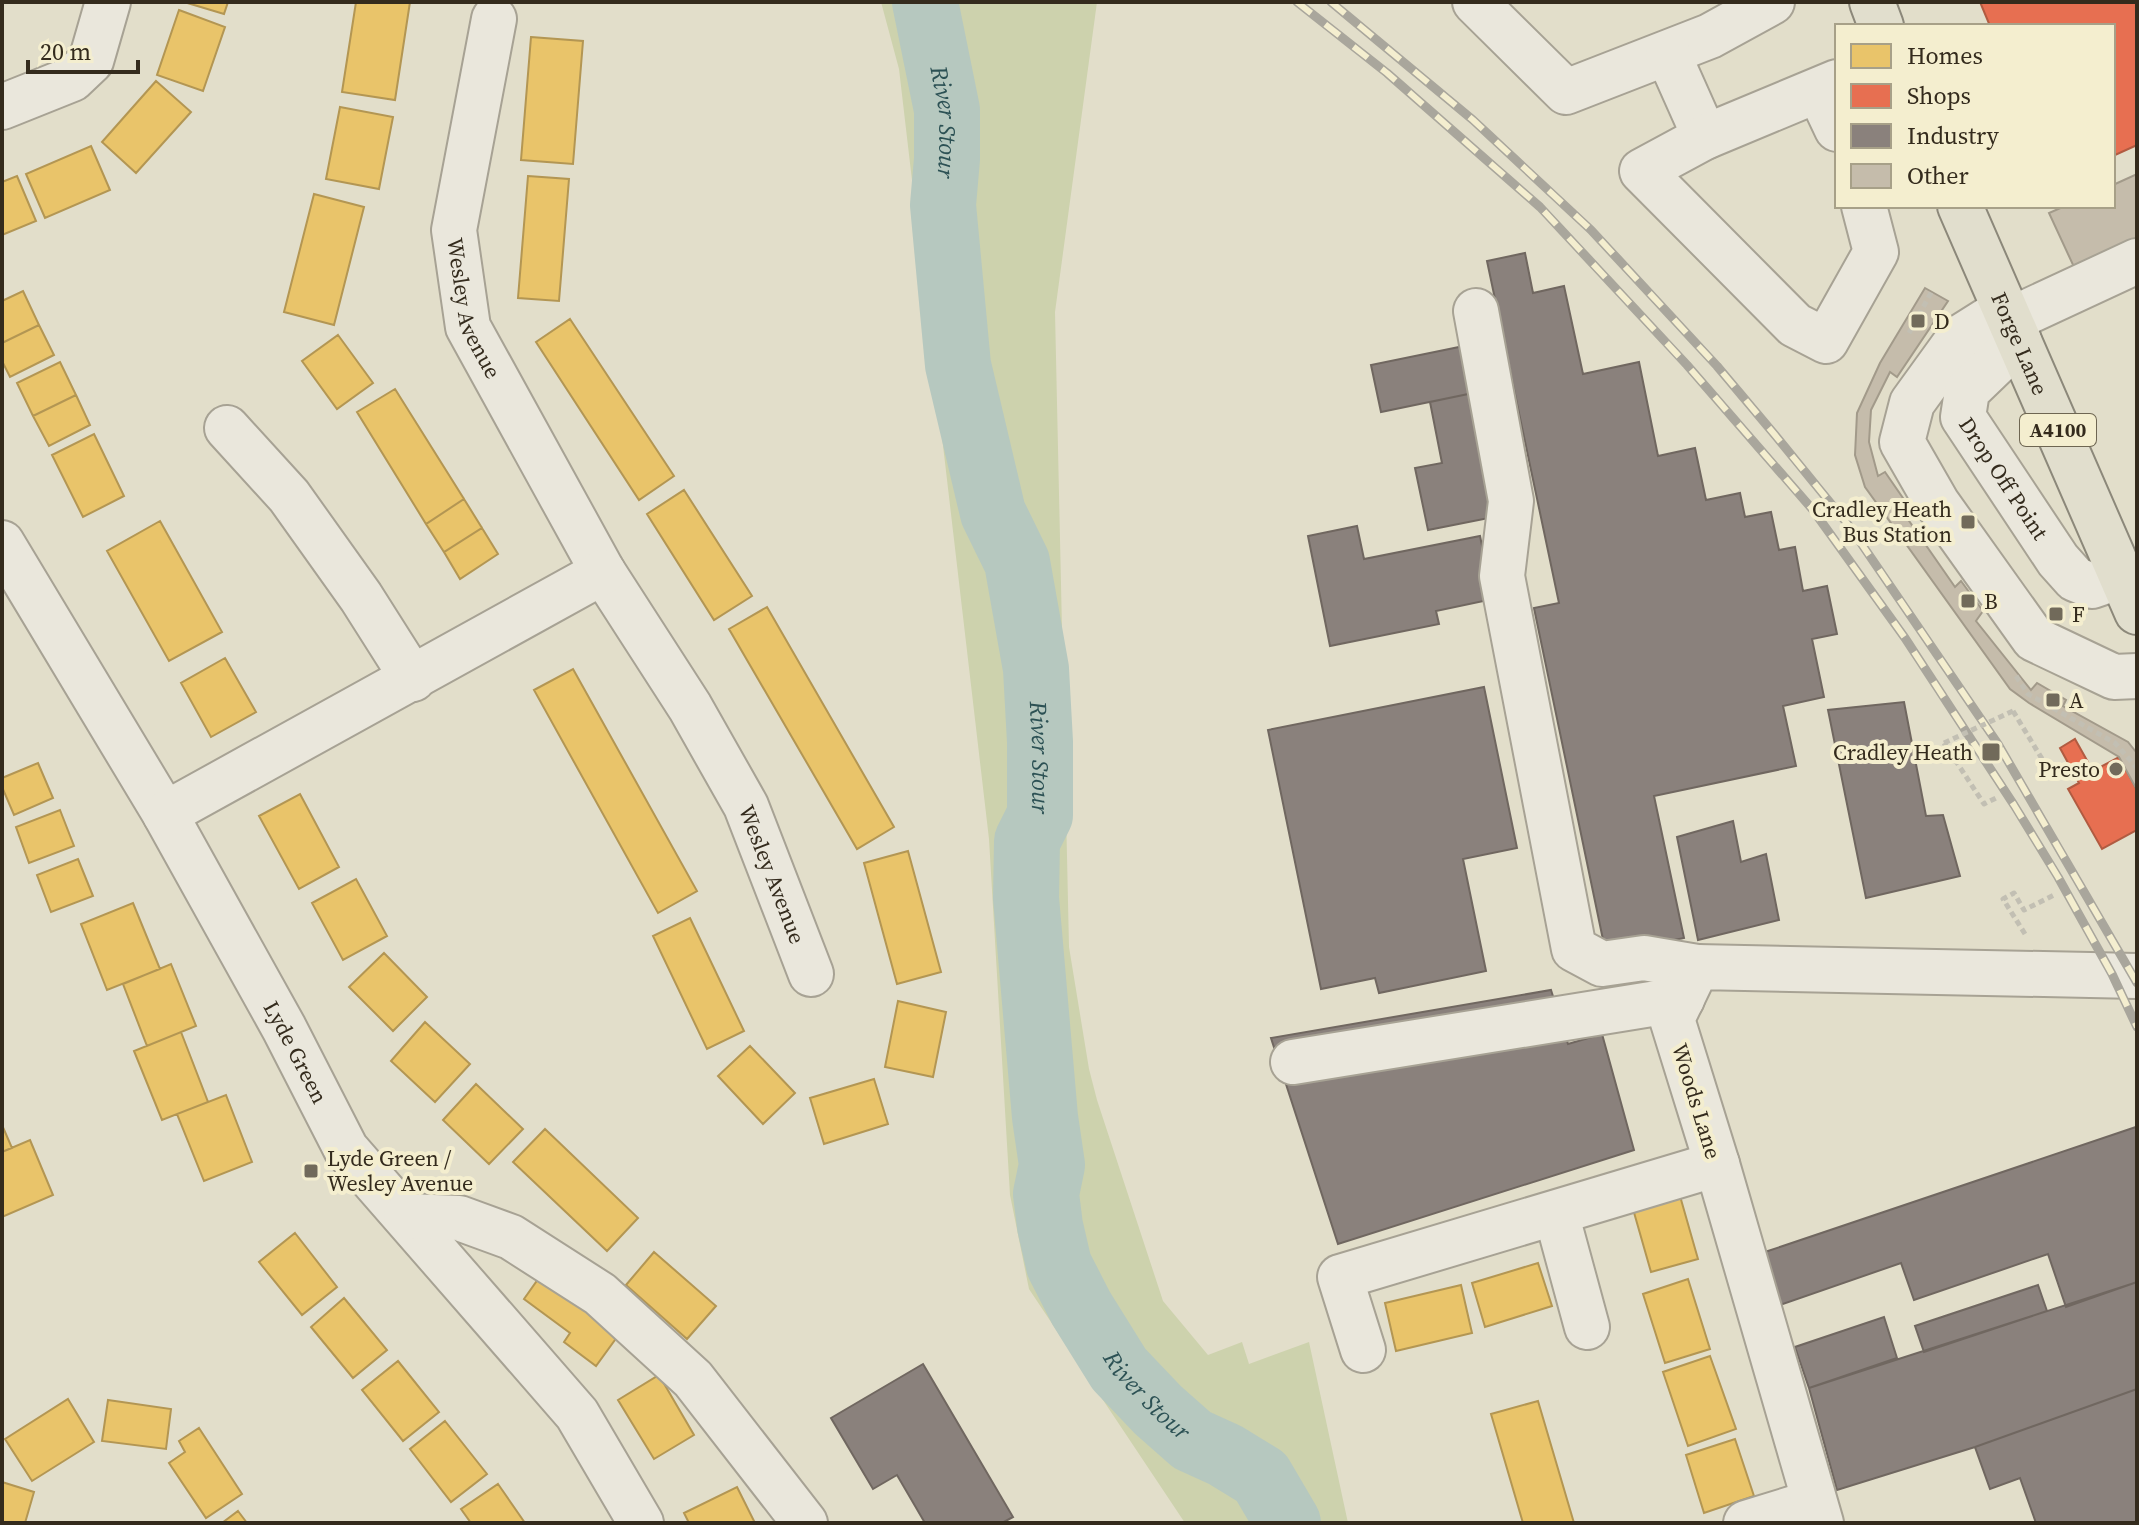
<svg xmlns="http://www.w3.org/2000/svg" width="2139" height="1525" font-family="'Source Serif 4',serif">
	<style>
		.green { fill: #cdd2ad }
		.homes { fill: #e9c46a; stroke: #b39653; stroke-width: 2 }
		.shops { fill: #e76f51; stroke: #b15b41; stroke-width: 2 }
		.industry { fill: #8a817c; stroke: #706760; stroke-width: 2 }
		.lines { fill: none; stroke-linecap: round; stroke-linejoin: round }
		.river { stroke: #b6c8bf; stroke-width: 66 }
		.building { fill: #c5bcab; stroke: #a29a8a; stroke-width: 2 }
		.minor-casing { stroke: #a7a294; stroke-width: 48 }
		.major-casing { stroke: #8c887a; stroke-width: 48 }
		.path { stroke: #c2bfb3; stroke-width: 5; stroke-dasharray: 6 4; stroke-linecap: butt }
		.minor { stroke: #eae7dc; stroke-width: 44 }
		.major { stroke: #e1decd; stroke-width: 44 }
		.rail-casing { stroke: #a9a69c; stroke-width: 9 }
		.rail { stroke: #f4eecf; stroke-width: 6; stroke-dasharray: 18; stroke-linecap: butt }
		.path-bridge { stroke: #c2bfb3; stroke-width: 5; stroke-dasharray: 6 4; stroke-linecap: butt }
		.poi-dot { fill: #716a5a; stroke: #f4eecf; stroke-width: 3 }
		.labels { text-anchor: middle; stroke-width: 8; stroke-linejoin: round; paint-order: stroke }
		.shield { fill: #f4eecf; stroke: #6e6652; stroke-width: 2 }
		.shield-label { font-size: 20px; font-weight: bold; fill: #342b1d }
		.street-label { font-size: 22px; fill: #342b1d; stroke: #f4eecf }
		.poi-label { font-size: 22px; fill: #342b1d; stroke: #f4eecf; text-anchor: start }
		.water-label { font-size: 24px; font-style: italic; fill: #2c5154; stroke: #f4eecf }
	</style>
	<rect width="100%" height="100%" fill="#e2deca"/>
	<!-- green -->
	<path class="green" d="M881 2H1097L1055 312 1069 947 1089 1069 1097 1100 1163 1301 1208 1355 1242 1342 1249 1364 1309 1342 1348 1523H1185L1029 1289 1010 1195 989 839 899 69Z"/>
	<!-- homes -->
	<path class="homes" d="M184 2H228L224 14Z
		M356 2H410L395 100 342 92Z
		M179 10 225 27 203 91 157 75Z
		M531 37 583 41 573 164 521 160Z
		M156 81 191 112 136 173 102 142Z
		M340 107 393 117 379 189 326 179Z
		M91 146 110 190 45 218 26 174Z
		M17 176 36 221 2 235V182Z
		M528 176 569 179 559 301 518 298Z
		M314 194 364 207 334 325 284 312Z
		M23 291 39 325 2 343V301Z
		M570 319 674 476 639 500 536 342Z
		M39 325 54 355 10 377 2 361V343Z
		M338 335 373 383 337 409 302 361Z
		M60 362 76 395 33 416 17 383Z
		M395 389 464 499 426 524 357 412Z
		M76 395 90 425 49 446 33 416Z
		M94 434 124 496 83 517 52 455Z
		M684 490 752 596 714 620 647 514Z
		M464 499 482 528 444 552 426 524Z
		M160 521 222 632 169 661 107 551Z
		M482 528 498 554 460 579 444 552Z
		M767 607 894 827 857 849 729 629Z
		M225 658 256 712 211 737 181 683Z
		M573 669 697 891 658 913 534 690Z
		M38 763 53 798 14 815 2 787V778Z
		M300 794 339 867 299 889 259 816Z
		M60 810 74 846 29 863 16 827Z
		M908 851 941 972 897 984 864 863Z
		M78 859 93 896 51 912 37 875Z
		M356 879 387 936 343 960 312 903Z
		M133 903 160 969 107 990 81 924Z
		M690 918 744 1031 707 1049 653 936Z
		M384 953 427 997 393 1031 349 987Z
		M171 964 196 1026 147 1046 123 984Z
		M898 1001 946 1012 933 1077 885 1067Z
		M425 1022 470 1064 435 1102 391 1061Z
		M181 1032 208 1102 162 1120 134 1051Z
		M750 1046 795 1093 763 1124 718 1076Z
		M874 1079 888 1124 824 1144 810 1098Z
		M476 1084 523 1129 489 1164 443 1120Z
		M226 1095 252 1162 204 1181 177 1114Z
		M2 1125 12 1148 2 1152Z
		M545 1129 638 1218 607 1251 513 1162Z
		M30 1140 53 1195 2 1217V1152Z
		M1678 1189 1698 1259 1651 1272 1631 1202Z
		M295 1233 337 1287 302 1315 259 1262Z
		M654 1252 716 1306 687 1339 626 1285Z
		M1538 1263 1552 1306 1485 1327 1472 1283Z
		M541 1275 620 1333 596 1366 564 1342 570 1333 524 1299Z
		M1688 1279 1710 1349 1665 1363 1643 1294Z
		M1461 1285 1472 1333 1396 1351 1385 1303Z
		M344 1298 387 1350 353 1378 311 1327Z
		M1710 1356 1736 1429 1688 1446 1663 1372Z
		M398 1361 439 1412 403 1441 362 1390Z
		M659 1375 694 1435 654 1459 618 1400Z
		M68 1399 94 1442 32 1481 5 1439Z
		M108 1400 171 1409 166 1449 102 1441Z
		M1538 1401 1574 1523H1523L1491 1414Z
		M445 1421 487 1474 451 1502 410 1449Z
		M199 1428 242 1494 206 1518 169 1463 185 1452 179 1441Z
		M1735 1439 1754 1496 1704 1513 1686 1455Z
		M2 1482 34 1492 25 1523H2Z
		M498 1484 525 1523H471L461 1509Z
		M737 1487 755 1523H689L684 1513Z
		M238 1511 247 1523H222Z"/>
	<!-- shops -->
	<path class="shops" d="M1980 2H2137V145L2113 156V26H1990Z
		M2075 739 2093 771 2119 757 2137 790V830L2102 849 2068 789 2079 783 2060 748Z"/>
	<!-- industry -->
	<path class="industry" d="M1525 253 1533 293 1564 286 1583 374 1639 362 1658 456 1695 448 1706 500 1740 493 1745 517 1771 512 1779 550 1795 547 1803 591 1827 586 1837 634 1812 639 1824 697 1783 706 1796 766 1654 796 1684 938 1606 954 1534 608 1559 603 1487 261Z
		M1464 346 1473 393 1381 412 1371 365Z
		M1473 393 1499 516 1428 530 1415 468 1442 463 1430 402Z
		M1357 526 1364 559 1480 536 1493 599 1436 611 1439 624 1330 646 1308 536Z
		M1484 687 1517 848 1463 859 1486 971 1379 993 1375 978 1321 989 1268 730Z
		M1904 702 1926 816 1943 815 1960 876 1866 898 1828 710Z
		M1733 821 1741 862 1766 854 1779 920 1698 940 1677 837Z
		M1551 990 1568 1044 1602 1034 1634 1150 1338 1244 1271 1038Z
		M2136 1127 2137 1282 2066 1307 2048 1254 1914 1300 1901 1263 1780 1305 1762 1253Z
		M2137 1282V1389L1975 1447 1837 1490 1809 1388Z
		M2038 1285 2047 1311 1924 1352 1915 1326Z
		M1884 1317 1897 1358 1809 1388 1795 1347Z
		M923 1364 1013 1517 1002 1523H925L897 1475 873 1489 831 1418Z
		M2137 1389V1523H2036L2020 1478 1990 1489 1975 1447Z"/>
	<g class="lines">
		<!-- river -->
		<path class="river" id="s1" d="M925 2 947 110V159L943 205 958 365 993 513 1017 562 1036 669 1040 742V815L1027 841 1026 898 1045 1117 1052 1165 1046 1194 1050 1226 1059 1265 1081 1308 1119 1369 1158 1410 1192 1440 1225 1455 1261 1477 1288 1523"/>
	</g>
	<!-- building -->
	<path class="building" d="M2137 174V239L2074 267 2049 213 2065 206H2113V185Z
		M1925 288 1948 301 1897 377 1890 372 1871 410 1869 442 1878 476 1885 472 1905 501 1898 505 1955 587 1961 581 1983 611 1976 621 2031 690 2037 683 2066 700 2063 706 2128 742 2136 752 2137 790 2119 757 2029 703 2010 689 1865 487 1855 455 1857 413 1880 363Z"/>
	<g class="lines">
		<!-- minor casing -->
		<g class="minor-casing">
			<g id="minor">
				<path d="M1475 2 1566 92 1710 36 1772 2"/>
				<path id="s2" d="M494 19 454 230 468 327 603 572 690 707 746 806 811 974"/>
				<path d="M1668 54 1705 137"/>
				<path d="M1837 82 1705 137 1642 171 1795 325 1826 341 1876 252 1864 206"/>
				<path d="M1819 91 1837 129"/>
				<path d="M2 107 72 79 91 61 108 2"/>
				<path d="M2005 309 1959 338 1912 403 1902 442 1937 503 2034 639 2114 677 2137 676"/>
				<path d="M1476 311 1511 501 1502 576 1574 949 1602 964 1644 958 1697 967"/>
				<path d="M2010 320 2137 261"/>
				<path id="s3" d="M2019 341 1967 391 1963 417 2058 560 2075 579 2092 586 2121 576"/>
				<path d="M227 428 289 496 361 597 413 679"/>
				<path id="s4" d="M2 543 165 814 284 1028 346 1149 577 1414 641 1523"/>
				<path d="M165 814 603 572"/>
				<path d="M1293 1062 1682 999"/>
				<path d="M1556 1213 1587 1327"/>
				<path d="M406 1216 459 1218 511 1237 600 1294 693 1379 805 1523"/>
				<path d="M1363 1350 1340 1277 1717 1164"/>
				<path d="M1746 1523 1814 1502"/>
				<path d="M1821 1523 1717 1164 1672 1019 1697 967 2137 976"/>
			</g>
		</g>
		<!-- major casing -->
		<g class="major-casing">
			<g id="major">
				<path d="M1872 2 1881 26"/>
				<path id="s5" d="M1960 206 2137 612"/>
			</g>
		</g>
		<!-- path -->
		<path class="path" d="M1909 333 1932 291
			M2016 676 2028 694 2115 743 2137 768
			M2013 711 2050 772 2043 776
			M1944 743 1984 804 1998 797
			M2025 934 2003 899 2014 893 2024 910 2054 895"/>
		<!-- minor -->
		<use href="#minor" class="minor"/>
		<!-- major -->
		<use href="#major" class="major"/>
		<!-- rail casing -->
		<g class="rail-casing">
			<path id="rail" d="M1297 2 1387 73 1540 207 1687 365 1813 510 1905 638 2014 805 2058 877 2112 974 2137 1027
				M1331 2 1473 120 1591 230 1717 366 1775 435 1850 527 1998 744 2137 983"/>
		</g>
		<!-- rail -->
		<use href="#rail" class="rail"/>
		<!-- path-bridge -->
		<path class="path-bridge" d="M1944 743 2013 711"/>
	</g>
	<!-- markers -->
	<g class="poi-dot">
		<rect x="1910" y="313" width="16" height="16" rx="4"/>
		<rect x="1960" y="514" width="16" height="16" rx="4"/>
		<rect x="1960" y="593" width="16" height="16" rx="4"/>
		<rect x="2048" y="606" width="16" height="16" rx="4"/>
		<rect x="2045" y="692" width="16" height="16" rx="4"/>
		<rect x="1981" y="742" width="20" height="20" rx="4"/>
		<circle cx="2116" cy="769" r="8"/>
		<rect x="303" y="1163" width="16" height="16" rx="4"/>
	</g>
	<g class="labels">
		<!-- shield labels -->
		<rect class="shield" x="2020" y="414" width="76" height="32" rx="6"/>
		<g class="shield-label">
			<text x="2058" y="437">A4100</text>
		</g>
		<!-- street labels -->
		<g class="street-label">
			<text dy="8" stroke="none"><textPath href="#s2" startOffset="296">Wesley Avenue</textPath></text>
			<text dy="8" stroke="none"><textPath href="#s5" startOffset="150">Forge Lane</textPath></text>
			<text dy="8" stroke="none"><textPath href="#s3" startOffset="172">Drop Off Point</textPath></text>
			<text dy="8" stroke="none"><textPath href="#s2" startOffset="940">Wesley Avenue</textPath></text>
			<text dy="8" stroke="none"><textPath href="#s4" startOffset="588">Lyde Green</textPath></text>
			<text transform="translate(1697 1101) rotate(73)" y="8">Woods Lane</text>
		</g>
		<!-- poi labels -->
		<g class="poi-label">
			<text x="1934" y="329">D</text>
			<text x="1952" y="517" text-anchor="end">Cradley Heath<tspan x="1952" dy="25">Bus Station</tspan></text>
			<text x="1984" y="609">B</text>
			<text x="2072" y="622">F</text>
			<text x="2069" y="708">A</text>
			<text x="1973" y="760" text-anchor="end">Cradley Heath</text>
			<text x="2100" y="777" text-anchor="end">Presto</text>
			<text x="327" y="1166">Lyde Green /<tspan x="327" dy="25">Wesley Avenue</tspan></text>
		</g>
		<!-- water labels -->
		<g class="water-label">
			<text dy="8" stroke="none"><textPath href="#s1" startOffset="122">River Stour</textPath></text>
			<text dy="8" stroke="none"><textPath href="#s1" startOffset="770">River Stour</textPath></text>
			<text dy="8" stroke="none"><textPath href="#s1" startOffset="1442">River Stour</textPath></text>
		</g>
	</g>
	<!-- border -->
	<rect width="2139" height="1525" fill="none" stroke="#342b1d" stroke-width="8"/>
	<!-- legend -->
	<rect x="1835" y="24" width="280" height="184" fill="#f4eecf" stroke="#a7a088" stroke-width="2"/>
	<rect x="1851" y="44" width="40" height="24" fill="#e9c46a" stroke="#a7a088" stroke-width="2"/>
	<text x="1907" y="64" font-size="24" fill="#342b1d">Homes</text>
	<rect x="1851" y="84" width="40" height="24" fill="#e76f51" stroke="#a7a088" stroke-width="2"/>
	<text x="1907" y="104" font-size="24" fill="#342b1d">Shops</text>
	<rect x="1851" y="124" width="40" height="24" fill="#8a817c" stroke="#a7a088" stroke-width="2"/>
	<text x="1907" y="144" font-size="24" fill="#342b1d">Industry</text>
	<rect x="1851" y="164" width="40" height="24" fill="#c5bcab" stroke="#a7a088" stroke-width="2"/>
	<text x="1907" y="184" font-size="24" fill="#342b1d">Other</text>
	<!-- scale -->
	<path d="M28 60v12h110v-12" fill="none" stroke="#342b1d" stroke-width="4"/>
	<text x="40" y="60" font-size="24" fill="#342b1d" stroke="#f4eecf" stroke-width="6" paint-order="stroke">20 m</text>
</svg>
